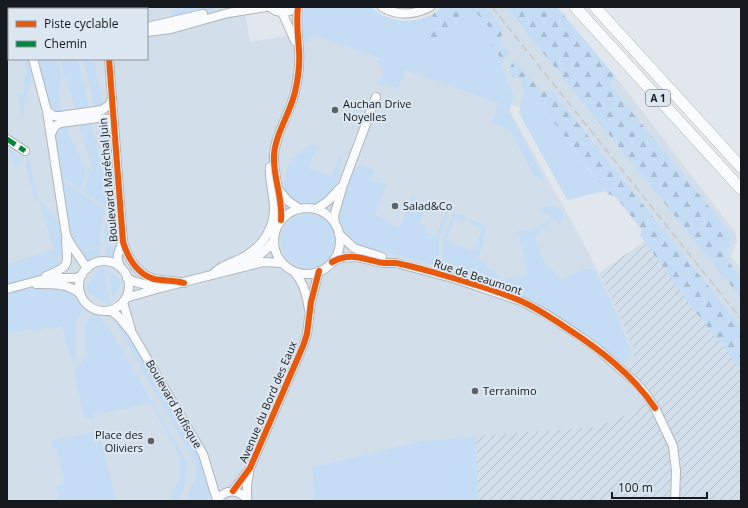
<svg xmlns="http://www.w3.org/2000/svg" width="748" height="508" font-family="'Open Sans',sans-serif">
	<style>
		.built { fill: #d2dee9; fill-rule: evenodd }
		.industrial { fill: url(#industrial-furrows) }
		.green { fill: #c4ddf5 }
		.forest { fill: url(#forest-firs) }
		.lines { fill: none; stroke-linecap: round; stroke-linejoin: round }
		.minor-casing { stroke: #b1b6ba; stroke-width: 10 }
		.highway-casing { stroke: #b1b6ba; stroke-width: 12 }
		.minor { stroke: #fafbfc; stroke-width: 8 }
		.highway { stroke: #fafbfc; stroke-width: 11 }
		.rail { stroke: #cbcdce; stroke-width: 2; stroke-dasharray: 8 4; stroke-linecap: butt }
		.quiet { stroke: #00873e; stroke-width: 5; stroke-dasharray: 10 5; stroke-linecap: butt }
		.cycleway-casing { stroke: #dce7f1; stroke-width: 8 }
		.cycleway { stroke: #e8590c; stroke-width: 6 }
		.poi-dot { fill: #5d6266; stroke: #dce7f1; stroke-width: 1.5 }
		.labels { text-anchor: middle; stroke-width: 4; stroke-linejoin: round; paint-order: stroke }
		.shield { fill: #dce7f1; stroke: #51585d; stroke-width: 1 }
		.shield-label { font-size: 10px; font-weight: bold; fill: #161a1e }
		.poi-label { font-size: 11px; fill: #161a1e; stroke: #dce7f1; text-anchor: start }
		.street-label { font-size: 11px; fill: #161a1e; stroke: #dce7f1 }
	</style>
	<defs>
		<pattern id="industrial-furrows" width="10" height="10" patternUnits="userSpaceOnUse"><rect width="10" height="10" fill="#d2dee9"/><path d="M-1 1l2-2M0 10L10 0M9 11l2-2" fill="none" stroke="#b4bec7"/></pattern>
		<pattern id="forest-firs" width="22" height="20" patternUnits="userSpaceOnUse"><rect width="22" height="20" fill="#c4ddf5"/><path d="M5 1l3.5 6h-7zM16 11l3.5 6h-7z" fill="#a8bdd2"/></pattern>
	</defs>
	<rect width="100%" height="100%" fill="#e1e7ec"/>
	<!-- built -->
	<path class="built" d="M7 7H244L250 42 313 32 393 64 505 102 577 231 614 303 633 348 635 356 631 364 625 372 650 401 625 416 593 427 421 441 312 467 314 501H7ZM9 9H147V59H9Z
		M472 7H557L615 76 735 232 737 240 731 257 741 269V369L692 307 640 235 642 230 616 197 608 194 537 100 525 89 521 107 511 105 514 96 503 70 502 60Z"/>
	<!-- industrial -->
	<path class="industrial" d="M645 241 692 307 741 369V501H478L476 436 593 427 625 416 650 401 625 372 634 359 633 348 614 303 599 273Z"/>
	<!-- green -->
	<path class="green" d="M183 7H222L176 20H172L170 11Z
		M305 7H371C390 23 409 24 432 15L437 25 476 12 494 33 490 44 502 60 503 70 514 96 509 113 546 182 539 179 532 172 510 130 492 122 498 103 405 70 398 88 385 84 380 86 379 85C383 76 388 67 376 62L381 59 315 35 305 43H302L301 14Z
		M23 59H29L31 67V79L26 101 24 102 23 120 17 90 19 94 25 92 24 77 28 76Z
		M37 59H56L61 73 59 99 62 113H56L50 104Z
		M60 59H78L89 110 76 112Z
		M83 59H91L92 62 97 65 95 70 104 105 95 108Z
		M525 88 537 100 605 191 567 200 519 113Z
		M101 119 110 126 116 214 109 208C113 179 102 149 96 120Z
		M90 121 92 129 94 133C99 157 108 182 105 206L83 191C87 184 89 176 88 167L90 171H93L79 125 69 127 68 124Z
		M66 124C70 148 95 163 80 189L61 175 55 131 57 128Z
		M312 145 320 147V149L316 148 308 168 332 176 340 154 342 155 343 157 334 192 316 205H303L292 201 285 191 284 182 290 161 309 146Z
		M7 147 21 159C21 164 19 166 14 168L9 150H7Z
		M27 155 29 157 36 192 39 199 57 220 59 225 63 255 58 256 60 266 48 273 7 285V264L54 250 39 200 35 201 26 168 27 161Z
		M362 165 375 170 371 180 387 184 375 215 389 220 388 223 400 228 412 193 414 197 426 205 420 223 426 226 425 232 436 236 446 212 449 213C445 223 438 235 439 246 439 255 440 259 439 268L420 261 362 246 351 241 344 234 338 217V210L353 171 357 167Z
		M64 181 105 210 101 226 100 246 80 251 73 244 69 232 62 182Z
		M547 206C557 206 565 210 564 220L559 224 556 219 551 221 534 237 545 264 558 275 559 281C570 276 584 266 595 270L610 300 631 352 626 362 623 363C593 340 561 315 526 299 499 287 470 278 442 269L443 238 453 214 463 215 466 218 465 222 454 219 446 241 471 251 475 249 482 228 470 223 471 219 487 226 478 261 486 263 487 268 495 271 499 279 503 280 528 275 518 231C532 231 541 226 551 218L549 214 542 213 539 209Z
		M281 241a27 27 0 1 1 54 0a27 27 0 1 1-54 0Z
		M110 214 117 219 118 242 105 245C104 236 104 221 110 214Z
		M118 244 112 259 106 258 105 247Z
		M100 248 101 258 89 262 81 253Z
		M100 266H103L111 304 108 305 85 290Z
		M107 266H108L109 272 123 281 114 296 116 299 114 301Z
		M35 287 58 288 59 290 74 292 81 303 82 307 81 313 76 321V354L75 357 71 360 62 326 49 329 48 327 33 331 32 329 7 334V293Z
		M94 314C100 314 103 321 105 325L107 324 186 460C191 474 184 488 178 501H169L180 478V457L152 406 148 402 146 404 99 414H94L95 419H91L84 417 74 371C77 366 83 363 85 356 89 342 78 323 94 314Z
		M121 323 128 332 199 454 211 487 209 488 210 493 208 501H186L196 477V464L120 331 117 324Z
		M99 431 116 501H59L56 486 65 484 57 448 52 449 51 441Z
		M476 436 478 501H314L312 467 421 441Z"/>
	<!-- forest -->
	<path class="forest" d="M442 7H486L503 28 500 41 510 53 502 60 490 44 494 33 476 12 435 48 425 38 437 25 432 15Z
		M506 7H557L615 76 609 84 728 230C734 243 725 247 726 258L741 279V298Z
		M515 60 541 91 553 92 741 327V369L692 307 640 235 642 230 616 197 608 194 537 100 521 86 523 82 517 76 513 79C509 71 509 66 515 60Z"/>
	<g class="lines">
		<!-- minor casing -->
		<g class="minor-casing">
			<path id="minor" d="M24 7V9
				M108 7V9
				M270 7C278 14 288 14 296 7
				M382 7C397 16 414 15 430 7
				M282 12 295 41
				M147 27 203 14
				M147 32 171 29 228 13 266 7
				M33 59 47 111 66 235C71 248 81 257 87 269
				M109 59 123 242C128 258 137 274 154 279 164 281 174 280 184 283
				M47 111 54 116H60L102 110 109 105 112 99
				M51 134 55 126 60 123 98 118 107 119 113 128
				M7 139 25 151
				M279 190 288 201 300 209
				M274 241a33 33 0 1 1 66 0a33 33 0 1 1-66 0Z
				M316 209 328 201 340 188
				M281 220C283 198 273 178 274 156 275 134 290 114 295 92 298 79 300 63 299 50 298 34 296 23 298 7
				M335 223 334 216 343 185 376 97
				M339 234 354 248 382 257
				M79 286a25 25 0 1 1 50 0a25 25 0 1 1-50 0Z
				M332 262 340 258 357 257 384 263H396L456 279 521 301 546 314 581 337 599 350 635 382 645 393 655 408 673 446 676 471 675 501
				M244 264C256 258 266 252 274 240
				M121 268C115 259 118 252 123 242
				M293 271C304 282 306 294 309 309
				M213 274C216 272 219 268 222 267 231 262 240 260 247 255 263 245 274 228 274 209 274 195 269 181 270 167
				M46 276C72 266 67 265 66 240
				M127 278 135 282 159 288
				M36 284C52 284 70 283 81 295
				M7 289 48 278H76L82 275
				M126 298 160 288 263 262 282 263
				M123 302 131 330
				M110 310 118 316 132 333 203 454 217 500
				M233 491 250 468 303 346 307 334 311 302 319 271
				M247 499V485L249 473
				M217 501C225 488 240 489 248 501"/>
		</g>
		<!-- highway casing -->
		<g class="highway-casing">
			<path id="highway" d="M575 7 741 189
				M595 7 741 167"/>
		</g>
		<!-- minor -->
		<use href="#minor" class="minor"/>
		<!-- highway -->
		<use href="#highway" class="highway"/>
		<!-- rail -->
		<path class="rail" d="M492 7 741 319"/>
		<!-- quiet -->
		<path class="quiet" d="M7 139 25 151"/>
		<!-- cycleway casing -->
		<g class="cycleway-casing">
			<path id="cycleway" d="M109 59 123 242C128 258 137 274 154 279 164 281 174 280 184 283
				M281 220C283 198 273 178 274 156 275 134 290 114 295 92 298 79 300 63 299 50 298 34 296 23 298 7
				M332 262C352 251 364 260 384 263 388 263 392 263 396 263 412 266 428 271 443 275 469 283 496 290 521 301 537 308 551 318 565 327 599 349 632 374 655 408
				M233 491 250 468 303 346 307 334 311 302 319 271"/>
		</g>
		<!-- cycleway -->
		<use href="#cycleway" class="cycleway"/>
	</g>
	<!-- markers -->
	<g class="poi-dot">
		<circle cx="335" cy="110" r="4"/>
		<circle cx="395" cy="206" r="4"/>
		<circle cx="475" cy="391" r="4"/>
		<circle cx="151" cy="441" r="4"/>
	</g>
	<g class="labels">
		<!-- shield labels -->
		<rect class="shield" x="646" y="90" width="24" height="16" rx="3"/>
		<g class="shield-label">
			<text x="658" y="102">A 1</text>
		</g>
		<!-- poi labels -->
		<g class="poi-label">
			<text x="343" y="108">Auchan Drive<tspan x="343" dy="13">Noyelles</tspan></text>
			<text x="403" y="210">Salad&amp;Co</text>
			<text x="483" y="395">Terranimo</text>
			<text x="143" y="439" text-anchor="end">Place des<tspan x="143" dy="13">Oliviers</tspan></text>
		</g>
		<!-- street labels -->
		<g class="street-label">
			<text transform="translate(108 180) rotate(-95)" y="4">Boulevard Maréchal Juin</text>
			<text transform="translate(478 277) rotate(18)" y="4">Rue de Beaumont</text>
			<text transform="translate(268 402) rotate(-67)" y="4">Avenue du Bord des Eaux</text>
			<text transform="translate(174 404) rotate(60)" y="4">Boulevard Rufisque</text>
		</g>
	</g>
	<!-- border -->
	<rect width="748" height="508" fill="none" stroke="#161a1e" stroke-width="16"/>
	<!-- legend -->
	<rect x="8" y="8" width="140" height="52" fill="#dce7f1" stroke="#8d959d"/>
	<rect x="16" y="21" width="20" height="6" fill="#e8590c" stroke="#8d959d"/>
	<text x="44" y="28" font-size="12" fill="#161a1e">Piste cyclable</text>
	<rect x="16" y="41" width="20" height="6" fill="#00873e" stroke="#8d959d"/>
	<text x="44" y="48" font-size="12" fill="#161a1e">Chemin</text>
	<!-- scale -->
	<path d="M612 492v6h95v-6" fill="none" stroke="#161a1e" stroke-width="2"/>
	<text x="618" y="492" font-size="12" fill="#161a1e" stroke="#dce7f1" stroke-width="3" paint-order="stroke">100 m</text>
</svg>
